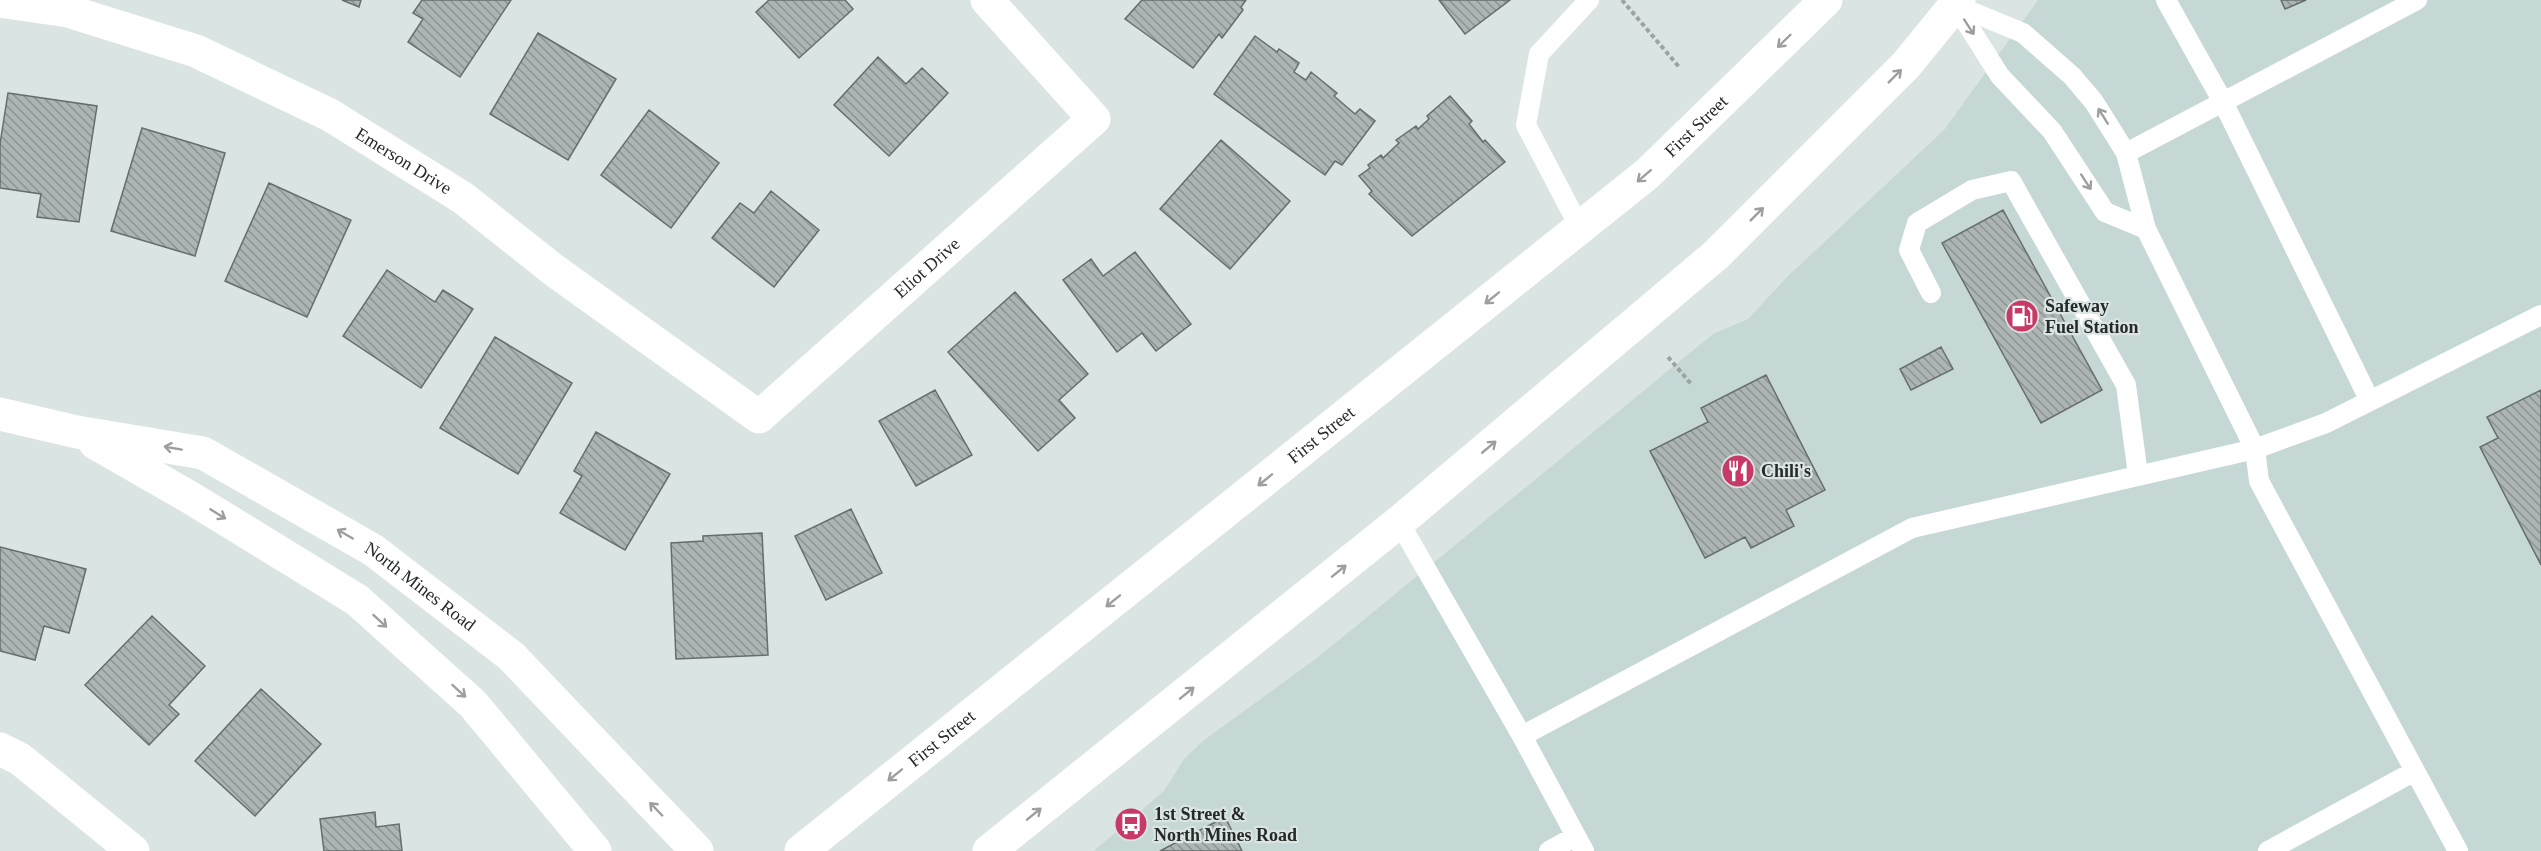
<svg xmlns="http://www.w3.org/2000/svg" width="2541" height="851" font-family="Georgia,serif">
	<style>
		.built { fill: #c5d8d5 }
		.building { fill: url(#building-back-hatch); stroke: #656e6d; stroke-width: 1.5 }
		.lines { fill: none; stroke-linecap: round; stroke-linejoin: round }
		.path { stroke: #9ca4a3; stroke-width: 4; stroke-dasharray: 4.5 3; stroke-linecap: butt }
		.lane { stroke: #fff; stroke-width: 20 }
		.street { stroke: #fff; stroke-width: 33 }
		.secondary { stroke: #fff; stroke-width: 33 }
		.primary { stroke: #fff; stroke-width: 33 }
		.oneway { stroke: #9d9f9e }
		.labels { text-anchor: middle; stroke-width: 4.5; stroke-linejoin: round; paint-order: stroke }
		.street-label { font-size: 18px; fill: #252928; stroke: #dae4e3 }
		.poi-label { font-size: 18px; font-weight: bold; fill: #252928; stroke: #dae4e3; text-anchor: start }
	</style>
	<defs>
		<pattern id="building-back-hatch" width="6" height="6" patternUnits="userSpaceOnUse" patternTransform="scale(1.5)"><rect width="6" height="6" fill="#acb5b4"/><path d="M-1 5l2 2M0 0l6 6M5-1l2 2" fill="none" stroke="#8c9392"/></pattern>
	</defs>
	<rect width="100%" height="100%" fill="#dae4e3"/>
	<!-- built -->
	<path class="built" d="M2038 0H2541V851H1094L1164 791 1184 759 1203 741 1317 658 1713 334 1748 319 1786 278 1944 130Z"/>
	<!-- building -->
	<path class="building" d="M342 0H361L359 7Z
		M422 0H511L460 77 408 42 423 19 413 13Z
		M769 0H845L853 9 799 58 756 12Z
		M1142 0H1246L1241 7 1243 10 1222 38 1219 34 1193 68 1125 19Z
		M1439 0H1510L1465 34Z
		M2281 0H2306L2285 9Z
		M538 33 616 79 568 160 490 114Z
		M1255 36 1277 52 1279 49 1299 63 1294 72 1306 80 1311 72 1337 93 1334 96 1355 114 1360 109 1375 121 1342 165 1335 161 1325 175 1214 94Z
		M878 57 906 84 922 68 948 93 889 156 834 105Z
		M8 93 97 106 79 222 37 217 41 194 0 188V144Z
		M1450 96 1472 121 1469 124 1483 142 1485 140 1505 162 1412 236 1369 194 1372 191 1359 176 1370 168 1368 165 1381 155 1383 158 1399 143 1396 140 1416 126 1418 129 1429 119 1427 116Z
		M649 110 719 163 671 228 601 175Z
		M142 128 225 153 195 256 111 231Z
		M1221 140 1290 201 1230 269 1160 209Z
		M269 183 351 220 307 317 225 281Z
		M771 191 819 230 774 287 712 238 740 203 754 213Z
		M2003 210 2102 390 2041 423 1942 243Z
		M1135 252 1191 324 1156 351 1142 333 1117 352 1063 280 1091 259 1103 276Z
		M387 270 435 302 443 290 473 309 421 388 343 336Z
		M1015 292 1088 374 1059 400 1075 418 1038 451 948 352Z
		M495 337 572 383 518 474 440 428Z
		M1941 347 1953 369 1911 390 1900 369Z
		M1766 375 1825 490 1786 510 1794 526 1751 548 1745 537 1705 558 1650 451 1708 422 1701 408Z
		M935 390 972 455 916 486 879 421Z
		M2541 390V565L2480 447 2498 438 2487 417Z
		M596 432 670 474 625 550 560 513 582 476 574 471Z
		M851 509 882 573 826 600 795 536Z
		M762 533 768 655 676 659 671 543 703 541V536Z
		M0 547 86 569 69 633 44 626 35 660 0 651Z
		M152 616 205 666 169 705 179 714 149 745 85 685Z
		M261 689 321 744 255 816 195 761Z
		M375 812 376 827 399 824 402 851H324L320 819Z
		M1225 817 1242 851H1160Z"/>
	<g class="lines">
		<!-- path -->
		<path class="path" d="M1622 0 1680 68
			M1668 357 1692 385"/>
		<!-- lane -->
		<path class="lane" d="M2166 0 2223 102 2370 401
			M2126 153 2417 0
			M1580 228 1526 125 1539 54 1589 0
			M2146 229 2105 212 2052 131 2000 76 1955 5 2023 33 2072 76 2094 102 2126 153 2146 229 2255 449 2259 481 2458 851
			M1931 293 1909 250 1917 223 1972 190 2011 181 2126 385 2138 475
			M1399 522 1522 736 1584 851
			M1522 736 1912 528 2255 449 2326 423 2541 315
			M1549 851 1576 836
			M2268 851 2415 771"/>
		<!-- street -->
		<g class="street">
			<path id="s1" d="M0 1 68 11 196 51 330 115 463 198 555 271 759 417 1094 119 987 0"/>
			<path d="M0 749 20 759 133 851"/>
		</g>
		<!-- secondary -->
		<g class="secondary">
			<path id="s2" d="M0 414 77 432 203 453 373 550 511 656 697 851"/>
			<path d="M95 443 191 498 357 600 473 704 595 851"/>
		</g>
		<!-- primary -->
		<g class="primary">
			<path id="s3" d="M801 851 1647 174 1826 0"/>
			<path d="M989 851 1399 522 1716 255 1906 65 1959 0"/>
		</g>
	</g>
	<!-- one-way arrows -->
	<defs><path id="oneway-shaft" d="M-6 0H5M1.5-3L5.5 0L1.5 3" fill="none" stroke-width="1.6" stroke-linecap="round" stroke-linejoin="round" transform="scale(1.5)"/></defs>
	<g class="oneway">
		<use href="#oneway-shaft" transform="translate(1969 27) rotate(57)"/>
		<use href="#oneway-shaft" transform="translate(1784 41) rotate(136)"/>
		<use href="#oneway-shaft" transform="translate(1895 76) rotate(-45)"/>
		<use href="#oneway-shaft" transform="translate(2103 116) rotate(-122)"/>
		<use href="#oneway-shaft" transform="translate(1644 176) rotate(139)"/>
		<use href="#oneway-shaft" transform="translate(2086 182) rotate(57)"/>
		<use href="#oneway-shaft" transform="translate(1757 214) rotate(-45)"/>
		<use href="#oneway-shaft" transform="translate(1492 298) rotate(141)"/>
		<use href="#oneway-shaft" transform="translate(1489 447) rotate(-40)"/>
		<use href="#oneway-shaft" transform="translate(173 448) rotate(-170)"/>
		<use href="#oneway-shaft" transform="translate(1265 480) rotate(141)"/>
		<use href="#oneway-shaft" transform="translate(218 514) rotate(32)"/>
		<use href="#oneway-shaft" transform="translate(345 534) rotate(-150)"/>
		<use href="#oneway-shaft" transform="translate(1339 571) rotate(-39)"/>
		<use href="#oneway-shaft" transform="translate(1113 601) rotate(141)"/>
		<use href="#oneway-shaft" transform="translate(380 621) rotate(42)"/>
		<use href="#oneway-shaft" transform="translate(459 691) rotate(42)"/>
		<use href="#oneway-shaft" transform="translate(1187 693) rotate(-39)"/>
		<use href="#oneway-shaft" transform="translate(895 775) rotate(141)"/>
		<use href="#oneway-shaft" transform="translate(656 809) rotate(-134)"/>
		<use href="#oneway-shaft" transform="translate(1034 814) rotate(-39)"/>
	</g>
	<!-- icons -->
	<defs>
		<g id="fuel-disc" transform="scale(1.725)"><circle r="9.5" fill="#c73a68" stroke="#dae4e3"/><path d="M-5.5-6h7V0h2V4h1.3V-2.5L3-4.5l.8-.8L6-3V5H2.5V1h-1V6h-7ZM-4.2-4.7v3.2H.2V-4.7Z" fill="#fff"/></g>
		<g id="restaurant-disc" transform="scale(1.725)"><circle r="9.5" fill="#c73a68" stroke="#dae4e3"/><path d="M-5-6h1v4h1v-4h1v4h1v-4h1v5L-1.5 .5V6h-2V.5L-5-1ZM5-6V6H3V1.5H1.5Q1.5-4 5-6Z" fill="#fff"/></g>
		<g id="bus-disc" transform="scale(1.725)"><circle r="9.5" fill="#c73a68" stroke="#dae4e3"/><path d="M-5-6H5V4H4V6H2V4H-2V6H-4V4H-5ZM-3.5-4V0h7V-4ZM-3.5 1.2v1.5H-2V1.2ZM2 1.2v1.5H3.5V1.2Z" fill="#fff"/></g>
	</defs>
	<g fill-rule="evenodd">
		<use href="#fuel-disc" x="2022" y="316"/>
		<use href="#restaurant-disc" x="1738" y="471"/>
		<use href="#bus-disc" x="1131" y="824"/>
	</g>
	<g class="labels">
		<!-- street labels -->
		<g class="street-label">
			<text dy="6" stroke="none"><textPath href="#s3" startOffset="1152">First Street</textPath></text>
			<text dy="6" stroke="none"><textPath href="#s1" startOffset="438">Emerson Drive</textPath></text>
			<text dy="6" stroke="none"><textPath href="#s1" startOffset="1101">Eliot Drive</textPath></text>
			<text dy="6" stroke="none"><textPath href="#s3" startOffset="666">First Street</textPath></text>
			<text dy="6" stroke="none"><textPath href="#s2" startOffset="462">North Mines Road</textPath></text>
			<text dy="6" stroke="none"><textPath href="#s3" startOffset="180">First Street</textPath></text>
		</g>
		<!-- poi labels -->
		<g class="poi-label">
			<text x="2045" y="312">Safeway<tspan x="2045" dy="21">Fuel Station</tspan></text>
			<text x="1761" y="477">Chili's</text>
			<text x="1154" y="820">1st Street &amp;<tspan x="1154" dy="21">North Mines Road</tspan></text>
		</g>
	</g>
</svg>
